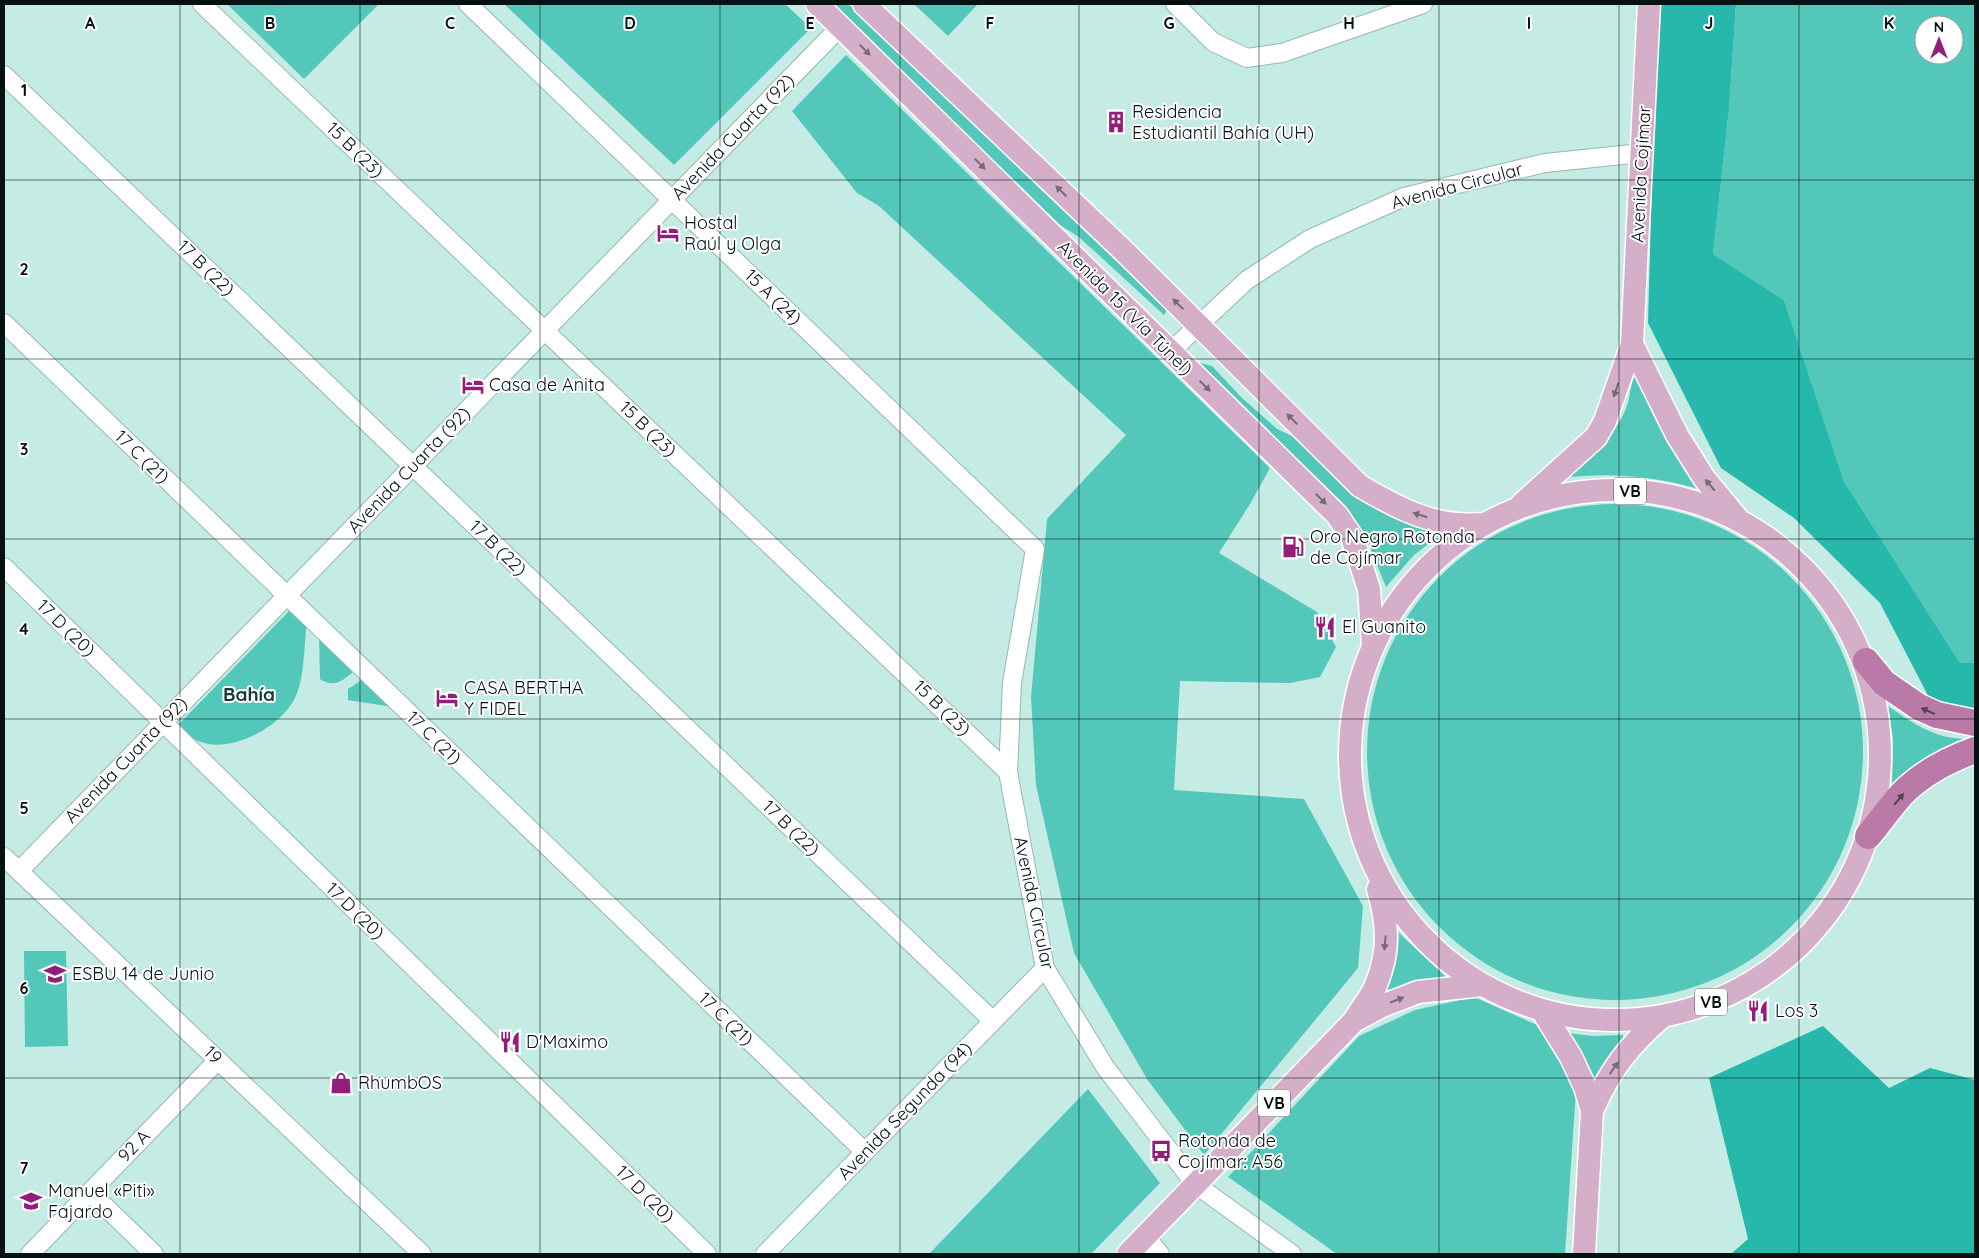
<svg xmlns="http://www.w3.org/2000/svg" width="1979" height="1258" font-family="Quicksand,sans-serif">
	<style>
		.green { fill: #54c7bb; fill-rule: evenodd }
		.forest { fill: #26b8ab }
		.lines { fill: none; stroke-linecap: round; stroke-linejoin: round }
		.minor-casing { stroke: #94b8b2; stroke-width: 20 }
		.major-casing { stroke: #fff; stroke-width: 25 }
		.highway-casing { stroke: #fff; stroke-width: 29 }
		.minor { stroke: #fff; stroke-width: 18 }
		.major { stroke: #d5afca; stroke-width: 22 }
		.highway { stroke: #b97aa7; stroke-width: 26 }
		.oneway { fill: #776877 }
		.oneway2 { fill: #564154 }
		.grid { fill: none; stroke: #051211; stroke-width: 1; stroke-opacity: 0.55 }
		.labels { text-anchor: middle; stroke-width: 4; stroke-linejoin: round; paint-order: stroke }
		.shield { fill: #fff; stroke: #505958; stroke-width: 1 }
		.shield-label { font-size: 16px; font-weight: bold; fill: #051211 }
		.poi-label { font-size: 18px; fill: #051211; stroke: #fff; text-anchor: start }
		.street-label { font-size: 18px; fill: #051211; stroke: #fff }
		.neighbourhood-label { font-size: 19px; font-weight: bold; fill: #173834; stroke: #fff }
		.grid-label { font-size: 16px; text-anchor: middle; font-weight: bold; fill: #051211; stroke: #fff; stroke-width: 4; stroke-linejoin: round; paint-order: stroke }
	</style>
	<rect width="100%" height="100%" fill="#c5ebe5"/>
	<!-- green -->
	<path class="green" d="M227 4H379L304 79Z
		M504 4H785L811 28 674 165Z
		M832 4H847L855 9 1167 310 1164 315 1079 237 1060 225Z
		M914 4H978L948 36Z
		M1736 4H1975V663H1960L1844 483 1784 300 1713 254 1729 109ZM1924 25H1954V55H1924Z
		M846 55 1270 468 1250 504 1219 553 1317 612 1336 647 1320 677 1290 683 1180 681 1174 790 1304 799 1363 906 1358 968 1204 1155 1147 1079 1074 953 1036 785 1031 697 1047 519 1126 435 879 206 857 193 792 111Z
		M1200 363 1212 366 1242 398 1277 429 1292 436 1347 487 1441 534 1414 555 1386 587 1368 542 1344 507 1284 446 1259 424 1200 365Z
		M1635 376C1644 385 1646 399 1651 411 1665 439 1683 465 1702 490 1655 476 1610 472 1561 478 1588 457 1614 440 1627 406 1630 397 1630 385 1635 376Z
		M1367 752a248 248 0 1 1 496 0a248 248 0 1 1-496 0Z
		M292 608 307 621C304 643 305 678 295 698 280 728 228 756 196 740 190 737 184 729 179 724Z
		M319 633 354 671C343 681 334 688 320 679Z
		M363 679 393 707 348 700V689Z
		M1888 706C1908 720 1931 736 1955 738 1961 739 1966 739 1971 739L1892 789 1893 739Z
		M1398 932 1447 978C1423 981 1408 982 1387 993L1385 991C1395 974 1400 952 1398 932Z
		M24 951H66L68 1046 25 1047Z
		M1474 997 1537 1025 1576 1090 1565 1254H1337L1228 1177 1359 1036 1415 1010Z
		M1567 1033 1593 1036 1623 1035V1038L1627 1039 1594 1078Z
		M1088 1089 1160 1183 1091 1254H929Z"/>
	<!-- forest -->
	<path class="forest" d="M1657 4H1736L1729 109 1713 254 1784 300 1844 482 1960 663H1975V709H1935L1880 603 1794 518 1721 468 1648 323Z
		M1823 1026 1889 1088 1930 1068 1975 1080V1254H1731L1748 1239 1709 1078Z"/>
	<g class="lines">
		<!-- minor casing -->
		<g class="minor-casing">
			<path id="minor" d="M202 4 1008 772
				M468 4 1035 549 1012 683 1008 772 1045 968 1105 1067 1195 1184 1292 1254
				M1175 4 1213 42 1247 58 1282 53 1423 4
				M4 75 993 1021
				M4 323 865 1152
				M1170 352 1247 280 1310 239 1404 197 1545 163 1642 153
				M4 567 707 1254
				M4 857 422 1254
				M19 871 841 26
				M90 1192 154 1254
				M1145 1236 1160 1254
				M30 1254 218 1060
				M765 1254 1045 968"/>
		</g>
		<!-- major casing -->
		<g class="major-casing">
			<path id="major" d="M817 4 1337 515 1352 537 1369 589 1373 645
				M864 4 1125 252 1360 486C1389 503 1423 522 1458 524 1467 525 1476 524 1485 524
				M1632 344 1677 435 1704 478 1737 518
				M1350 755a265 265 0 1 1 530 0a265 265 0 1 1-530 0Z
				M1522 504 1596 437 1605 421 1632 344 1649 4
				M1543 1012 1571 1057 1585 1087 1592 1111 1584 1254
				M1354 1021 1382 1006 1418 992 1483 985
				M1592 1111C1610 1070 1629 1045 1663 1016
				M1128 1254 1353 1022C1360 1010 1371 998 1376 985 1390 950 1388 924 1378 889"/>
		</g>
		<!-- highway casing -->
		<g class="highway-casing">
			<path id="highway" d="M1866 661 1884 683 1919 707 1937 715 1975 723
				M1868 836C1881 821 1893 802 1908 788 1928 770 1950 759 1975 750"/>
		</g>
		<!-- minor -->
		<use href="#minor" class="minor"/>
		<!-- major -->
		<use href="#major" class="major"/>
		<!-- highway -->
		<use href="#highway" class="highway"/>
	</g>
	<!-- one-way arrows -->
	<defs><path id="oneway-solid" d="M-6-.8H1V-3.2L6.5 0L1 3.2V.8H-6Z" transform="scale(1.25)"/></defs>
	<g class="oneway">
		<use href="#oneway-solid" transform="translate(865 50) rotate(45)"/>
		<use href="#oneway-solid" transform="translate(980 164) rotate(45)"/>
		<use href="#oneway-solid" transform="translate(1061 191) rotate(-136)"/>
		<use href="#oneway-solid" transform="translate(1178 304) rotate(-136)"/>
		<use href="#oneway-solid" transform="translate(1205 386) rotate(44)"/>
		<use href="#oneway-solid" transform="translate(1616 390) rotate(109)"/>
		<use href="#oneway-solid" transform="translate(1292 419) rotate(-135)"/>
		<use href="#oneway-solid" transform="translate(1710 485) rotate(-130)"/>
		<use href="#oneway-solid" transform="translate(1321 499) rotate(45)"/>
		<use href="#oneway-solid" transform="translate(1420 515) rotate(-162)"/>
		<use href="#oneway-solid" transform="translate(1385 943) rotate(95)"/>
		<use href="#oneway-solid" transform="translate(1397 1000) rotate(-21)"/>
		<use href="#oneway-solid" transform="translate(1614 1068) rotate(-55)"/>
	</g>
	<g class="oneway2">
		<use href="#oneway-solid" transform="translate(1928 711) rotate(-156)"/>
		<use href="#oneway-solid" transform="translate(1899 799) rotate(-51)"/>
	</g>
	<!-- grid -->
	<path class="grid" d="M180 4V1254M360 4V1254M540 4V1254M720 4V1254M900 4V1254M1079 4V1254M1259 4V1254M1439 4V1254M1619 4V1254M1799 4V1254M4 180H1975M4 359H1975M4 539H1975M4 719H1975M4 899H1975M4 1078H1975"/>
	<!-- icons -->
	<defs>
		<g id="building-bare" transform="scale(1.725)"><path d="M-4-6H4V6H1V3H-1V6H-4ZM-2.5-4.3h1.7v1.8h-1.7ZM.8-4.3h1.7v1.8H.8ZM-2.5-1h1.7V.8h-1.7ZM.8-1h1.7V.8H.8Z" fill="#921d7b" stroke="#fff" stroke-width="2.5" paint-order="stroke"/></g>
		<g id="hotel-bare" transform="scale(1.725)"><path d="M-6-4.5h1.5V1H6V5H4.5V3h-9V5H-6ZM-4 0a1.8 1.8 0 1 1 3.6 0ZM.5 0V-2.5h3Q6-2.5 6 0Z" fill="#921d7b" stroke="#fff" stroke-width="2.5" paint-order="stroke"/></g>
		<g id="fuel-bare" transform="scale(1.725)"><path d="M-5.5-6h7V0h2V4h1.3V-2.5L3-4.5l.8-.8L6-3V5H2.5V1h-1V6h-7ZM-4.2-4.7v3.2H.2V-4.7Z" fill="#921d7b" stroke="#fff" stroke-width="2.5" paint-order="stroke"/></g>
		<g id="restaurant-bare" transform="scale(1.725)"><path d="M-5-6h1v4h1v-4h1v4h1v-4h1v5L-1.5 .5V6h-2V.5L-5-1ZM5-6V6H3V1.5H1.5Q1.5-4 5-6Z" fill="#921d7b" stroke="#fff" stroke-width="2.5" paint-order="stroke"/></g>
		<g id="school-bare" transform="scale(1.725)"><path d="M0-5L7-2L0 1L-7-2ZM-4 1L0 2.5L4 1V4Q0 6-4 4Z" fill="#921d7b" stroke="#fff" stroke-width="2.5" paint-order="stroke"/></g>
		<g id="shop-bare" transform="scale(1.725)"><path d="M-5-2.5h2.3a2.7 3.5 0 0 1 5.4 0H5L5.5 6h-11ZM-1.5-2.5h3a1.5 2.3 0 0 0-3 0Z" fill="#921d7b" stroke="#fff" stroke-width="2.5" paint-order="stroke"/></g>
		<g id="bus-bare" transform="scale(1.725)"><path d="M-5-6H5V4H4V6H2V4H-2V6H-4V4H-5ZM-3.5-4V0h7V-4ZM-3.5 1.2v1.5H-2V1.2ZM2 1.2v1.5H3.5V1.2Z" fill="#921d7b" stroke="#fff" stroke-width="2.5" paint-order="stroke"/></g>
	</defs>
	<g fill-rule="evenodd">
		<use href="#building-bare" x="1116" y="122"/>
		<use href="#hotel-bare" x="668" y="233"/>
		<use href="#hotel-bare" x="473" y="385"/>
		<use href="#fuel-bare" x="1293" y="547"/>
		<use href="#restaurant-bare" x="1325" y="627"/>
		<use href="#hotel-bare" x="447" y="698"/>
		<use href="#school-bare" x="55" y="974"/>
		<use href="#restaurant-bare" x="1758" y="1011"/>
		<use href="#restaurant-bare" x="510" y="1042"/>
		<use href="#shop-bare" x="341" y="1083"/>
		<use href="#bus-bare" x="1161" y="1151"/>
		<use href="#school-bare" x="31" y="1201"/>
	</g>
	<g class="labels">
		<!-- shield labels -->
		<g class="shield">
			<rect x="1614" y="477.5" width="32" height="27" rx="4"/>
			<rect x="1695" y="988.5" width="32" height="27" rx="4"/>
			<rect x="1258" y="1089.5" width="32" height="27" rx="4"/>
		</g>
		<g class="shield-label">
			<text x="1630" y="497">VB</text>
			<text x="1711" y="1008">VB</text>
			<text x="1274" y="1109">VB</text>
		</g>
		<!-- poi labels -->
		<g class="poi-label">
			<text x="1132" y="118">Residencia<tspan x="1132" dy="21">Estudiantil Bahía (UH)</tspan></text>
			<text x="684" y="229">Hostal<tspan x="684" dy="21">Raúl y Olga</tspan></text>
			<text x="489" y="391">Casa de Anita</text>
			<text x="1310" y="543">Oro Negro Rotonda<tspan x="1310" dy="21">de Cojímar</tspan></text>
			<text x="1342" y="633">El Guanito</text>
			<text x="464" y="694">CASA BERTHA<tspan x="464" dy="21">Y FIDEL</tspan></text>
			<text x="72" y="980">ESBU 14 de Junio</text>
			<text x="1775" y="1017">Los 3</text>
			<text x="526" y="1048">D'Maximo</text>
			<text x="358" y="1089">RhumbOS</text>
			<text x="1178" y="1147">Rotonda de<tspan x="1178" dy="21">Cojímar: A56</tspan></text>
			<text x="48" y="1197">Manuel «Piti»<tspan x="48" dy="21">Fajardo</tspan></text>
		</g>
		<!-- street labels -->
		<g class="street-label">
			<text transform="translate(733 137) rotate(-46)" y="6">Avenida Cuarta (92)</text>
			<text transform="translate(355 150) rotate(44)" y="6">15 B (23)</text>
			<text transform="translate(1641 174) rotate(-87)" y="6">Avenida Cojímar</text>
			<text transform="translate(1457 186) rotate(-15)" y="6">Avenida Circular</text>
			<text transform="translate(206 268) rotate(44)" y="6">17 B (22)</text>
			<text transform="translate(773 297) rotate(44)" y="6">15 A (24)</text>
			<text transform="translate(1125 308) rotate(45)" y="6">Avenida 15 (Vía Túnel)</text>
			<text transform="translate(648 429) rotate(44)" y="6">15 B (23)</text>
			<text transform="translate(142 457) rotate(44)" y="6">17 C (21)</text>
			<text transform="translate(409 470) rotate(-46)" y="6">Avenida Cuarta (92)</text>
			<text transform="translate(498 548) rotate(44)" y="6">17 B (22)</text>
			<text transform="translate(66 628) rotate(44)" y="6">17 D (20)</text>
			<text transform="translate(942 708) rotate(44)" y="6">15 B (23)</text>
			<text transform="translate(434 738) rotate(44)" y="6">17 C (21)</text>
			<text transform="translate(126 760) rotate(-46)" y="6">Avenida Cuarta (92)</text>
			<text transform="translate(791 828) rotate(44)" y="6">17 B (22)</text>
			<text transform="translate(1034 903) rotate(78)" y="6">Avenida Circular</text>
			<text transform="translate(355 911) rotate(44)" y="6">17 D (20)</text>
			<text transform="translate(726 1019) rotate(44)" y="6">17 C (21)</text>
			<text transform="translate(213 1055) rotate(44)" y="6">19</text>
			<text transform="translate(905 1111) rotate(-46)" y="6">Avenida Segunda (94)</text>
			<text transform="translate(134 1146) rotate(-46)" y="6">92 A</text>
			<text transform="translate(645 1194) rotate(44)" y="6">17 D (20)</text>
		</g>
		<!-- neighbourhood labels -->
		<g class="neighbourhood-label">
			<text x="249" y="701">Bahía</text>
		</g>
	</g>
	<g class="grid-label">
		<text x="90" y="29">A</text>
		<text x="270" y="29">B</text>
		<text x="450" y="29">C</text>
		<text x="630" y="29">D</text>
		<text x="810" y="29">E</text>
		<text x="990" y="29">F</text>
		<text x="1169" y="29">G</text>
		<text x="1349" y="29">H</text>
		<text x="1529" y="29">I</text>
		<text x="1709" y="29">J</text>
		<text x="1889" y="29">K</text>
		<text x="24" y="96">1</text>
		<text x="24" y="275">2</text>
		<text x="24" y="455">3</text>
		<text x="24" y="635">4</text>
		<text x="24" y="814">5</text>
		<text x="24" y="994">6</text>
		<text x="24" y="1174">7</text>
	</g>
	<!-- border -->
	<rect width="1979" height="1258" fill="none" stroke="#051211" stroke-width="10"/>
	<!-- north arrow -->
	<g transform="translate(1939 40)"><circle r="24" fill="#ffffff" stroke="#9ba0a0"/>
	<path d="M0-4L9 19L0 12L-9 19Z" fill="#921d7b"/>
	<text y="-8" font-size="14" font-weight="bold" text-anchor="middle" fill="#051211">N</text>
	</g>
</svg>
